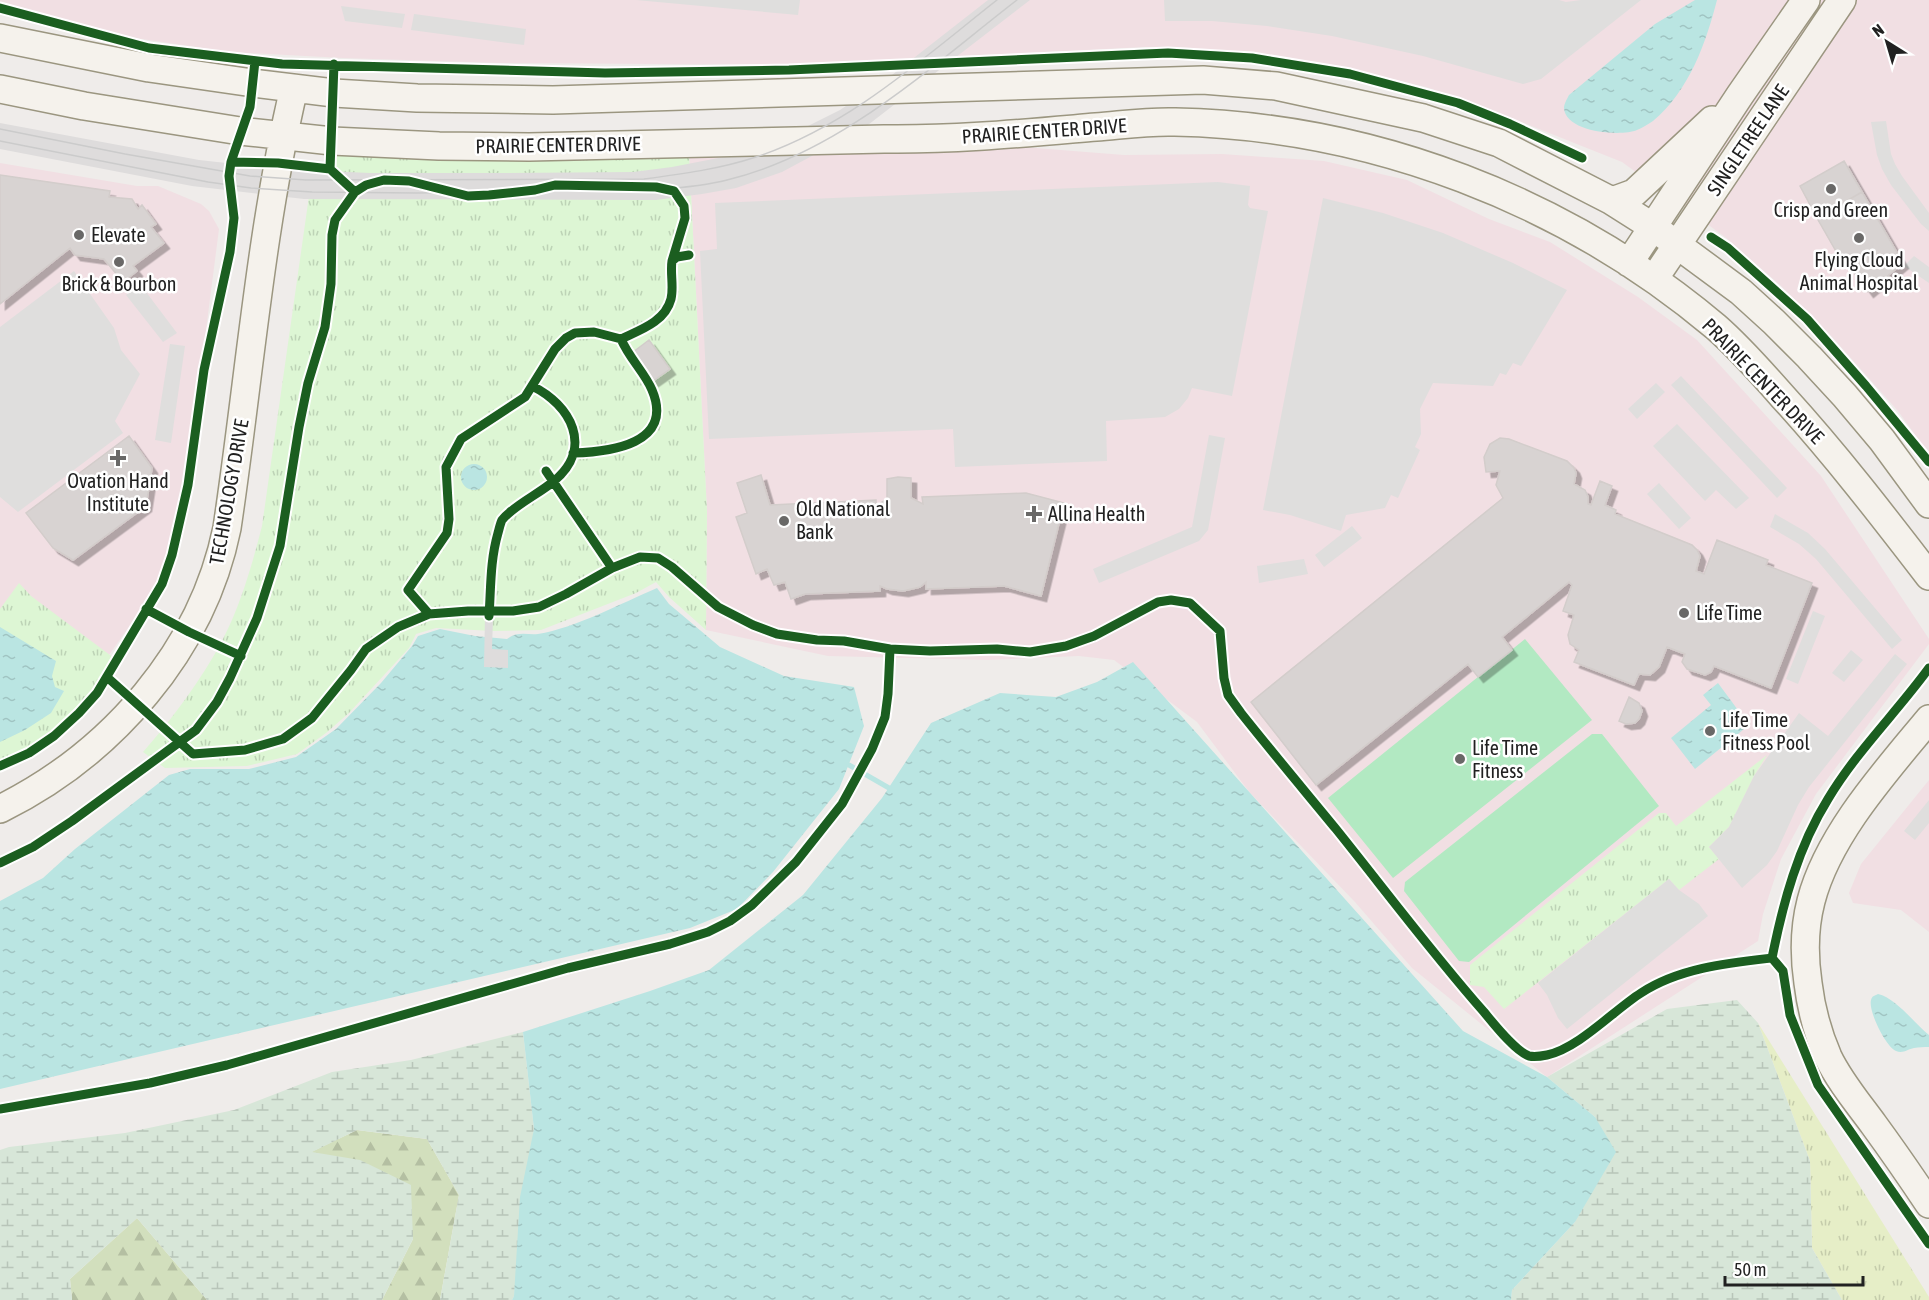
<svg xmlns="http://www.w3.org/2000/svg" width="1929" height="1300" font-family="'Asap Condensed',sans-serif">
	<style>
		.commercial { fill: #f1dfe3 }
		.grass { fill: url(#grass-tufts) }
		.forest { fill: url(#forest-firs) }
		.wetland { fill: url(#wetland-marsh) }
		.park { fill: url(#park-tufts) }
		.pitch { fill: #b2e9c2 }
		.parking { fill: #dfdedd }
		.water { fill: url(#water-ripples) }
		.pier { fill: #dedcdc }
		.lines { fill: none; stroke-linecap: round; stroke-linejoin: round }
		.stream { stroke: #bae5e2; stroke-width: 5 }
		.building { fill: #d8d3d2; stroke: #d3cdcb; stroke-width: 1.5; filter: url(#shadow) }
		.secondary-casing { stroke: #9b9680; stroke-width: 30 }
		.secondary { stroke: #f5f2ec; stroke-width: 27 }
		.tram { stroke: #cbcbcb; stroke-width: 1.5 }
		.cycleway-casing { stroke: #fff; stroke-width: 13 }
		.cycleway { stroke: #1b5e20; stroke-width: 9 }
		.poi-dot { fill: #696867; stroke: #fff; stroke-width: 2 }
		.labels { text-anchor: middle; stroke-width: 5; stroke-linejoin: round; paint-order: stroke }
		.street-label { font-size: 20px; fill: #212121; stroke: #fff }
		.poi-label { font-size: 20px; fill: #212121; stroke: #fff; text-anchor: start }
	</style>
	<defs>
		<pattern id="grass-tufts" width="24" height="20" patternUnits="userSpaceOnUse" patternTransform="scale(1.5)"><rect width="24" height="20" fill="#e6eec7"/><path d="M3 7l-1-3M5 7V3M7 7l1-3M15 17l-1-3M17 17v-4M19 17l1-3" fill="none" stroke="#c5ccab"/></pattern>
		<pattern id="forest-firs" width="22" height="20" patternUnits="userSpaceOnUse" patternTransform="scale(1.5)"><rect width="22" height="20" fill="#d2dfbd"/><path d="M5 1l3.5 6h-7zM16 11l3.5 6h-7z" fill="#b4bfa2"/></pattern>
		<pattern id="wetland-marsh" width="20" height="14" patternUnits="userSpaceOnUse" patternTransform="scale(1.5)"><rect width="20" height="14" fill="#d7e6d8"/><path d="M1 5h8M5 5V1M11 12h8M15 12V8" fill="none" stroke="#b8c5b9"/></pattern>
		<pattern id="park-tufts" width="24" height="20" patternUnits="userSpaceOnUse" patternTransform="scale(1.5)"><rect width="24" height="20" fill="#ddf6d4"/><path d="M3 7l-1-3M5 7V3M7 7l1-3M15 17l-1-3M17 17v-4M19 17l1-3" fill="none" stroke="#bdd3b6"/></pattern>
		<pattern id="water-ripples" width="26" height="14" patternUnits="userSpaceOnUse" patternTransform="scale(1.5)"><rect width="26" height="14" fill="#bae5e2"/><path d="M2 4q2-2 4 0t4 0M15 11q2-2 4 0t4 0" fill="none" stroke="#a0c4c2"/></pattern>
		<filter id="shadow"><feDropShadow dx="5.5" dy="5.5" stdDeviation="0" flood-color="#0004"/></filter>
	</defs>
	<rect width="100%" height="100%" fill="#efecea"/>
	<!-- commercial -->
	<path class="commercial" d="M0 0H1929V454L1898 411 1833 338 1780 285 1725 237 1622 162 1486 108 1426 87 1379 76 1316 62 1252 53 1145 47 782 65 500 63 343 58 230 52 135 38 0 3Z
		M1023 147 1124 155 1222 154 1324 161 1407 180 1489 219 1550 242 1638 297 1697 340 1821 476 1929 639V644L1816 794 1781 859 1763 914 1758 941 1547 1077 1412 968 1355 902 1250 793 1197 722 1114 660 1079 656 987 660 828 656 706 630 707 511 689 154Z
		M0 163 137 186H158L201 204 209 211 219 229 194 423 176 527 167 559 155 590 109 655 99 691 0 770Z
		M1929 780V932L1901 910 1853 903 1849 893 1861 864Z"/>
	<!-- grass -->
	<path class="grass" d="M1758 1023 1929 1297V1300H1842L1812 1248 1810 1161Z"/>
	<!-- forest -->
	<path class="forest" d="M357 1130 427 1139 459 1195 440 1300H382L413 1239 311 1152Z
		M137 1218 207 1300H72L70 1279Z"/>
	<!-- wetland -->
	<path class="wetland" d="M1737 1000 1758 1023 1810 1161 1812 1248 1842 1300H1511L1512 1290 1575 1222 1595 1117 1547 1077 1667 1009Z
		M523 1032 534 1129 514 1296 512 1300H440L459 1195 427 1139 357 1130 312 1152 360 1160 411 1185 413 1239 382 1300H207L137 1218 70 1279 72 1300H0V1150L9 1147 125 1133 234 1110 332 1072 411 1060Z"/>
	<!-- park -->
	<path class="park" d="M341 154H689L707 511 706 630 669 597 656 582 636 593 541 630 493 631 436 628 416 634 409 648 349 713 326 733 297 754 247 766 165 768 143 752C173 718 202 679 223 639 241 604 252 565 262 526L311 182C319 168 326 161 341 154Z
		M19 583 31 596 118 661 97 693 54 736 0 770V609Z
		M1767 755 1754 776 1729 827 1709 847 1719 859 1679 890 1669 879 1504 1009 1484 987 1470 985V965L1659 813H1666L1676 826Z"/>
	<!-- pitch -->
	<path class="pitch" d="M1525 639 1592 720 1393 878 1328 798Z
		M1592 734H1602L1659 806 1469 962 1459 961 1404 891 1405 882Z"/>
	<!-- parking -->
	<path class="parking" d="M636 0H800L798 15Z
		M1164 0H1559L1566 2 1581 0H1641L1541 79 1523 84 1423 56 1332 36 1267 26 1212 21H1165Z
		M341 6 405 14 402 28 345 21Z
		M414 14 526 29 524 45 411 30Z
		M1886 121 1891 154 1895 164 1902 176 1929 213V231L1921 224 1891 185 1882 169 1877 155 1871 122Z
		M1218 182 1250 186 1248 205 1250 208 1268 211 1232 396 1192 388 1188 398 1179 409 1165 417 1106 421 1107 461 955 467 953 429 709 439 700 251 717 249 715 203Z
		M1323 198 1383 213 1443 233 1513 263 1567 290 1521 366 1513 363 1506 375 1500 373 1493 386 1433 383 1420 409 1421 434 1415 447 1420 450 1398 498 1391 495 1385 508 1346 515 1341 531 1290 515 1263 510Z
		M1914 256 1929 267V283L1904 266Z
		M74 271 114 328 121 350 140 374 115 421 123 433 18 512 0 497V327Z
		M140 284 177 333 163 342 126 295Z
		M170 344 185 346 171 443 155 440Z
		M1681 376 1787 488 1777 498 1671 385Z
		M1656 383 1665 392 1637 419 1628 409Z
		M1677 424 1749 498 1736 509 1716 490 1705 501 1653 446Z
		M1209 435 1225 438 1208 530 1199 541 1099 583 1093 569 1192 527Z
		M1659 483 1691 518 1679 529 1647 494Z
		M1775 514 1808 533 1825 549 1902 640 1892 649 1816 559 1799 544 1770 527Z
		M1352 526 1362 538 1324 567 1315 555Z
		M1304 559 1308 574 1259 583 1257 566Z
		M1813 611 1825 616 1798 684 1786 679Z
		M1851 650 1863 660 1844 682 1832 673Z
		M1895 654 1907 664 1809 787 1798 805 1777 851 1767 865 1742 888 1709 847 1729 827 1754 776 1799 713 1828 736Z
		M1929 800V823L1915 840 1904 831Z
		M1669 879 1679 890 1699 904 1708 916 1567 1029 1558 1018 1547 995 1538 983Z"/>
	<!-- water -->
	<path class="water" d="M1695 0H1717C1706 43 1689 91 1653 121 1648 124 1642 128 1637 130 1620 137 1565 132 1564 108 1564 104 1567 99 1569 95L1655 24Z
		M461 477a13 13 0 1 1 26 0a13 13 0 1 1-26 0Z
		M657 588 669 604 720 647 784 676 854 687 864 726 839 789 773 872 737 909 690 928 0 1089V901L43 878 75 849 169 775 190 769H249L296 757 336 729 381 683 412 646 418 636 440 629 475 636 507 639C517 631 527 635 538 634 575 628 622 603 657 588Z
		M0 627 56 661 52 676 55 687 64 691 51 713 25 730 0 742Z
		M1133 662 1463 1031 1547 1077 1595 1117 1616 1152 1575 1222 1512 1290 1511 1300H512L514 1296 520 1197 534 1129 523 1032 650 991 709 970 803 895 882 798 931 723 1000 693 1056 697 1097 682Z
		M1718 683 1749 725 1695 769 1671 738 1711 705 1703 695Z
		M1878 994C1896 998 1914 1023 1929 1035V1047C1924 1047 1919 1047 1914 1048 1908 1049 1903 1054 1896 1051 1886 1047 1868 1011 1871 1000 1872 996 1874 996 1878 994Z"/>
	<!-- pier -->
	<path class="pier" d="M988 0H1030L864 128 782 172 736 188 702 194 656 200H636L304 199 192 186 0 149V123L199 160 282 169 370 173H509L633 172 672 167 739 154 804 128 840 110 892 75Z
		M485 616H493L492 649 508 650V668L484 667Z"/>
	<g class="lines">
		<!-- stream -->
		<path class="stream" d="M849 765 889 788"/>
	</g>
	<!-- building -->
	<path class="building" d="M1844 161 1862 192 1817 218 1800 186Z
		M0 175 110 191 109 197 132 199 138 209 142 205 156 224 151 227 164 243 133 266 137 271 123 282 104 259 75 255 70 248 0 304Z
		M1862 192 1903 263 1868 292 1844 259 1841 260 1817 218Z
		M649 340 670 369 653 381 632 353Z
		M129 436 152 468 146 506 73 560 53 548 26 513Z
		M1500 438 1509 439 1567 461 1574 468 1576 473 1574 484 1585 490 1588 497V504L1591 505 1600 481 1612 486 1605 505 1616 510 1615 514 1692 545 1697 550 1700 556 1696 571 1704 574 1717 540 1768 560 1766 565 1812 583 1771 688 1714 666 1711 672 1705 675 1687 669 1682 662 1685 654 1667 647 1659 667 1650 675 1639 674 1634 685 1574 662 1579 650 1570 644 1568 635 1574 615 1563 611 1572 585 1569 582 1502 637 1512 650 1478 677 1468 664 1316 785 1251 702 1503 498 1496 485 1500 471 1486 472 1484 457 1490 444Z
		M761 475 770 505 876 500V506L887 499V479L898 477 911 478V498L923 504 922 497 1026 493 1064 503 1041 596 1004 586 926 589V582L920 587 903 591 887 589 880 586V591L805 594 791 599 785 582 774 585 767 569 756 574 736 517 747 513 737 483Z
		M1629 697 1639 703 1642 711 1639 719 1635 723 1626 724 1619 721Z"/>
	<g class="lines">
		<!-- secondary casing -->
		<g class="secondary-casing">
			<path id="secondary" d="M0 38 149 68 253 83 334 93 417 98 553 100 1203 80 1276 86 1423 118 1499 143 1612 201 1653 227 1741 292 1774 322 1809 357 1845 396 1882 440 1929 504
				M0 89 84 106 240 131 332 141 439 146 529 147 884 139C955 140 1026 133 1096 127 1122 125 1149 121 1175 122 1372 126 1565 200 1716 327 1740 348 1762 373 1783 397 1835 454 1882 515 1929 576
				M1612 201 1634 193 1712 120
				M1629 263 1740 95 1806 0
				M1654 279 1842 0
				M1929 719C1886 771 1828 835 1811 901 1804 928 1804 956 1808 983 1811 1008 1818 1034 1828 1057 1840 1082 1858 1103 1874 1125 1893 1151 1911 1177 1929 1204
				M0 809C111 754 202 651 227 528 249 381 260 233 294 88"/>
		</g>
		<!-- secondary -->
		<use href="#secondary" class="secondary"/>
		<!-- tram -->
		<path class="tram" d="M0 129 125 154 250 176 306 180 644 179C682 174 720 169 756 157 849 126 922 59 997 0
			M0 141 208 182 251 188 312 192 417 193 655 190C679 188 704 186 727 180 839 153 929 68 1017 0"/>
		<!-- cycleway casing -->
		<g class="cycleway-casing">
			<path id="cycleway" d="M0 8 149 48 282 64 605 73 789 70 1168 53 1252 58 1350 74 1458 103 1510 124 1582 158
				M231 162 278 163 330 169 355 192
				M330 169 334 64
				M1711 237 1728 248 1807 319 1866 386 1929 462
				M621 339C640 330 665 322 671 299 674 287 670 273 672 261L677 257 689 255
				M546 471 612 568
				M146 609 189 632 241 656
				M429 614 408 590 447 533 449 519 446 467 461 439 525 397 555 349 566 338 575 333 594 332 621 339C629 358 645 373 652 390 675 444 610 452 573 453
				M489 616C491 587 490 561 498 533 499 530 500 524 502 520 514 505 539 494 554 481 594 448 571 405 532 386
				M108 678 193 754 245 750 283 739 312 718 351 670 366 649 398 627 429 614 468 611H513L539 607 566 594 612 568 640 557 658 558 672 567 718 607 753 625 777 634 817 640 844 641 890 649 930 651 997 649 1030 652 1066 646 1094 636 1158 602 1171 600 1190 603 1220 631 1224 678 1228 695 1241 713C1272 752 1304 790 1336 829 1385 890 1432 953 1484 1012 1494 1024 1515 1051 1529 1056 1534 1057 1542 1056 1547 1055 1579 1048 1614 1010 1641 993 1679 968 1728 963 1772 958L1783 971 1790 1015 1818 1085 1929 1244
				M0 766 29 753 54 736 79 713 97 693 162 584 172 555 188 485 204 370 230 252 234 218 229 176 231 162 250 107 255 61
				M0 863 33 847 72 821 196 730 217 702 230 678 257 618 280 546 299 427 308 383 325 327 331 284 332 235 335 220 355 192 366 185 384 180 409 181 468 196 489 195 535 190 555 185 656 187 674 191 684 206 685 218 672 261
				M1772 958C1783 903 1798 847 1828 799 1856 752 1897 712 1929 668
				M0 1109 150 1083 227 1065 568 968 670 944 708 932 730 921 752 905 796 862 842 804 872 749 885 717 888 694 890 649"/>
		</g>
		<!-- cycleway -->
		<use href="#cycleway" class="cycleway"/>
	</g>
	<!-- markers -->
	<g class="poi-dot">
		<circle cx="1831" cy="189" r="6"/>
		<circle cx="79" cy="235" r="6"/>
		<circle cx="1859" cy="238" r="6"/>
		<circle cx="119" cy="262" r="6"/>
		<path d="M115 449h6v6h6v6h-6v6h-6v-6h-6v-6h6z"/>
		<path d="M1031 505h6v6h6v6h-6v6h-6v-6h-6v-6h6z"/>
		<circle cx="784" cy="521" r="6"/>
		<circle cx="1684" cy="613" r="6"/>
		<circle cx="1710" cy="731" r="6"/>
		<circle cx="1460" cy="759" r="6"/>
	</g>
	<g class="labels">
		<!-- street labels -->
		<g class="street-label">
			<text transform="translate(1044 131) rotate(-4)" y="7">PRAIRIE CENTER DRIVE</text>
			<text transform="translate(1748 140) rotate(-56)" y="7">SINGLETREE LANE</text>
			<text transform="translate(558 145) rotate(-1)" y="7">PRAIRIE CENTER DRIVE</text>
			<text transform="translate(1763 381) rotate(46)" y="7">PRAIRIE CENTER DRIVE</text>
			<text transform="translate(229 492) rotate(-80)" y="7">TECHNOLOGY DRIVE</text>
		</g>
		<!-- poi labels -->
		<g class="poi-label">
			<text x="1831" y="217" text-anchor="middle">Crisp and Green</text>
			<text x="91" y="242">Elevate</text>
			<text x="1859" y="267" text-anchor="middle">Flying Cloud<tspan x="1859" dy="23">Animal Hospital</tspan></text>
			<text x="119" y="291" text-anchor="middle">Brick &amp; Bourbon</text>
			<text x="118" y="488" text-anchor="middle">Ovation Hand<tspan x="118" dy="23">Institute</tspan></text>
			<text x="796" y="516">Old National<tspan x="796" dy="23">Bank</tspan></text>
			<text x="1048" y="521">Allina Health</text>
			<text x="1696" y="620">Life Time</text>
			<text x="1722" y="727">Life Time<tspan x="1722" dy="23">Fitness Pool</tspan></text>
			<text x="1472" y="755">Life Time<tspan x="1472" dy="23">Fitness</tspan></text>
		</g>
	</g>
	<!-- north arrow -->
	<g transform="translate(1887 42) rotate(323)" stroke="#ffffff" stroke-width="4.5" paint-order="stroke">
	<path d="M0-4.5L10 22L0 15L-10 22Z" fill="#212121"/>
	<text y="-9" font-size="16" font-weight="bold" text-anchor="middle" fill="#212121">N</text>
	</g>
	<!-- scale -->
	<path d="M1725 1276v9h138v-9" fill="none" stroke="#212121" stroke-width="3"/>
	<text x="1734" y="1276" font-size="18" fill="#212121" stroke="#ffffff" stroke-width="4.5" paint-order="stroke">50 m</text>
</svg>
